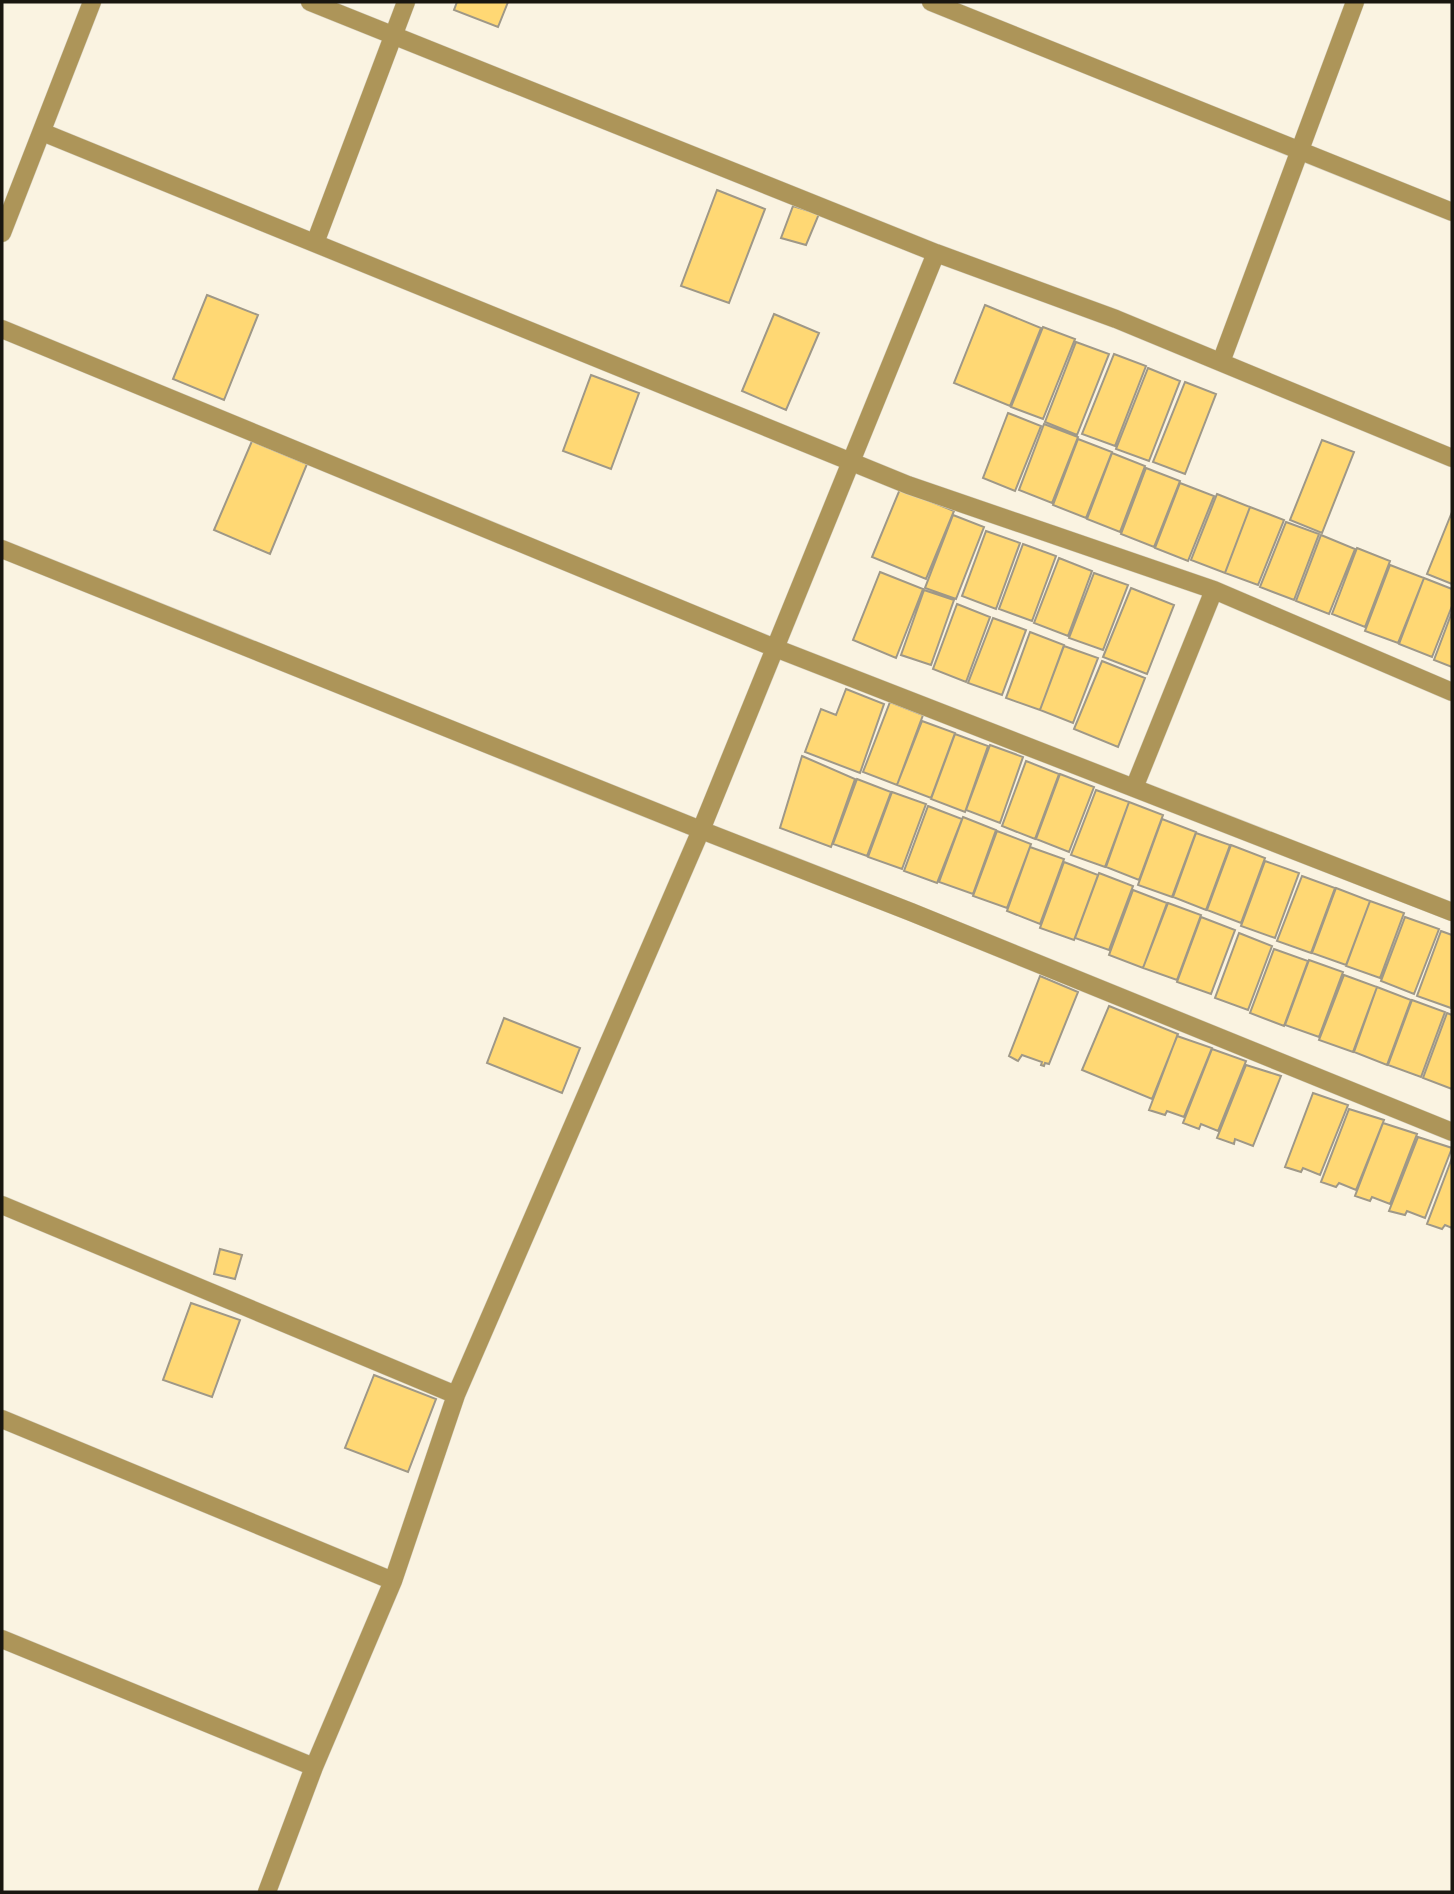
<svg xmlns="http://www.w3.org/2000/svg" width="1454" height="1894" font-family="'IBM Plex Sans',sans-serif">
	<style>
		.building { fill: #ffd874; stroke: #9f9887; stroke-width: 2 }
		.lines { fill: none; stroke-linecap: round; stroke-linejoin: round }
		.minor-casing { stroke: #d6d0c0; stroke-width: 19 }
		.minor { stroke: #ad9559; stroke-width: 18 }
	</style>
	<rect width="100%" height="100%" fill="#faf3e1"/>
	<!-- building -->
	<path class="building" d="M457 2H508L498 27 454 10Z
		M717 190 765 209 729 303 681 286Z
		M793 206 819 214 806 245 781 238Z
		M207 295 258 315 224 400 173 379Z
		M985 305 1041 328 1010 406 954 383Z
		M774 314 819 333 786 410 742 391Z
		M1043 327 1075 339 1043 419 1011 407Z
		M1076 342 1109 354 1077 435 1045 422Z
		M1114 354 1146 366 1115 446 1082 434Z
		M1148 368 1180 381 1149 461 1116 449Z
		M591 375 639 393 611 469 563 451Z
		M1185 382 1216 394 1185 474 1153 462Z
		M1008 413 1041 426 1015 491 983 478Z
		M1044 424 1078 437 1052 503 1019 490Z
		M1078 439 1112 452 1086 518 1053 505Z
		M1322 440 1354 452 1322 533 1290 520Z
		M252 441 307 464 270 554 214 530Z
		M1112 453 1145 466 1120 532 1087 519Z
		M1146 468 1180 481 1154 547 1121 534Z
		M1180 483 1214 496 1188 561 1155 548Z
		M900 489 954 511 926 579 872 557Z
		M1217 494 1250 507 1225 573 1191 560Z
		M1250 507 1284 520 1258 585 1225 573Z
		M1452 512V584L1427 574Z
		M953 515 984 527 956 599 925 588Z
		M1286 522 1319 534 1294 600 1260 587Z
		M986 531 1020 543 996 609 962 596Z
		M1321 535 1355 549 1329 614 1296 601Z
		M1023 544 1056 556 1032 621 999 609Z
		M1357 548 1390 561 1365 627 1332 614Z
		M1059 558 1092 571 1068 636 1034 623Z
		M1390 565 1424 578 1398 643 1365 631Z
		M880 572 923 589 896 658 853 640Z
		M1094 573 1128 585 1103 650 1069 638Z
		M1424 578 1452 589V606L1432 657 1399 644Z
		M1131 588 1174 605 1147 674 1103 657Z
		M924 590 954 600 931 665 901 655Z
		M957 604 990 617 966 682 933 669Z
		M1452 612V667L1434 660Z
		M993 618 1026 630 1002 695 968 683Z
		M1030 632 1064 645 1040 710 1006 698Z
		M1064 646 1098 658 1073 723 1040 710Z
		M1102 661 1145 678 1118 747 1074 729Z
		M846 689 884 704 860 773 805 752 821 709 836 715Z
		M890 702 923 715 897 785 863 772Z
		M922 721 955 733 931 798 897 785Z
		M955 734 988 746 965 812 931 799Z
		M990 745 1023 757 1000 823 966 810Z
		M802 756 855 779 831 847 780 828Z
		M1026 761 1059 774 1035 839 1002 826Z
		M1060 774 1094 787 1069 852 1036 839Z
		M857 779 891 792 867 856 833 844Z
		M1096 790 1129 802 1105 867 1071 855Z
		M892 792 926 804 902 869 868 857Z
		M1129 802 1163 815 1139 880 1106 867Z
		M928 806 962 819 937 883 904 871Z
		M963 817 996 830 973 894 939 882Z
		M1162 819 1196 832 1172 897 1138 885Z
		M997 831 1031 844 1007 908 973 896Z
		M1196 833 1230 845 1206 910 1173 897Z
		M1231 845 1265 858 1241 923 1207 910Z
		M1030 847 1064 859 1040 924 1007 911Z
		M1265 861 1299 873 1275 938 1241 926Z
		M1064 862 1098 875 1074 940 1040 928Z
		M1099 873 1133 886 1109 950 1075 938Z
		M1302 876 1335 888 1311 953 1277 941Z
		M1336 888 1370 901 1346 965 1312 953Z
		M1133 890 1167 903 1143 968 1109 955Z
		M1370 901 1404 913 1380 978 1346 966Z
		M1168 903 1201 915 1177 980 1143 968Z
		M1201 917 1235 930 1211 994 1177 982Z
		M1405 917 1439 929 1414 994 1381 981Z
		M1441 931 1452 935 1451 1008 1417 996Z
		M1239 933 1272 946 1248 1010 1215 998Z
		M1274 949 1308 961 1284 1026 1250 1013Z
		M1309 960 1343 972 1319 1037 1285 1025Z
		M1344 975 1377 987 1353 1052 1319 1040Z
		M1040 976 1078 992 1049 1064 1045 1063 1044 1066 1041 1065 1042 1062 1022 1055 1018 1061 1009 1056Z
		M1377 987 1411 1000 1387 1065 1354 1052Z
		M1412 1000 1445 1012 1421 1077 1388 1065Z
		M1109 1006 1178 1034 1152 1099 1082 1070Z
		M1447 1013 1452 1015V1089L1423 1078Z
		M504 1018 580 1048 562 1093 487 1063Z
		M1177 1036 1212 1048 1184 1117 1167 1111 1165 1115 1149 1110Z
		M1212 1049 1246 1061 1218 1131 1201 1124 1199 1129 1183 1123Z
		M1246 1065 1281 1076 1253 1146 1235 1139 1234 1144 1217 1138Z
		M1313 1093 1348 1105 1320 1175 1303 1168 1301 1172 1285 1167Z
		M1349 1109 1384 1120 1356 1190 1339 1183 1336 1187 1321 1182Z
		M1383 1123 1417 1134 1390 1204 1372 1197 1370 1201 1355 1196Z
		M1418 1137 1452 1148 1425 1218 1407 1211 1405 1215 1389 1211Z
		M1452 1158V1228L1445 1225 1442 1229 1427 1224Z
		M220 1249 242 1255 235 1279 214 1274Z
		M191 1303 240 1320 212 1397 163 1380Z
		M374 1375 436 1399 408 1472 345 1448Z"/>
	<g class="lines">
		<!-- minor casing -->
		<g class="minor-casing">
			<path id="minor" d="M310 2 936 253
				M931 2 1452 212
				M42 132 908 485 1214 590 1452 692
				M2 233 92 2
				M315 243 406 2
				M2 329 775 648 1452 912
				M1221 362 1355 2
				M2 549 701 830 911 912 1452 1132
				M1134 788 1214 590
				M2 1205 456 1395 393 1581 314 1767 267 1892
				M456 1395 701 830 936 253 1116 319 1452 458
				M2 1419 393 1581
				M2 1639 314 1767"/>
		</g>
		<!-- minor -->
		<use href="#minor" class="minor"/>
	</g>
	<!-- border -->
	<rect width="1454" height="1894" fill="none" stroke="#191610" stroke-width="7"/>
</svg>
